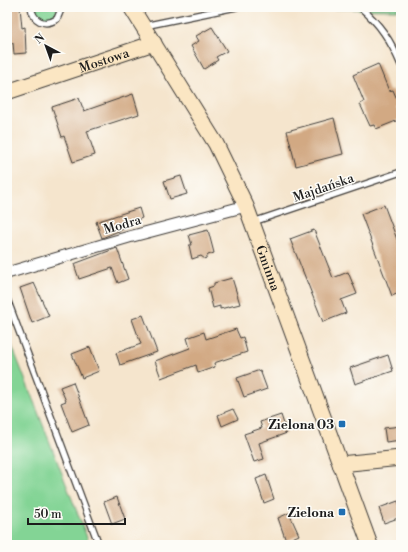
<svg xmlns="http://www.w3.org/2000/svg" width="408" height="552" font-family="'Libre Bodoni',serif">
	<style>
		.green { fill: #83d495; stroke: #507858 }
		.building { fill: #d2a983 }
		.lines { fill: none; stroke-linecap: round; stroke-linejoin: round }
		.lane-casing { stroke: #3d3a37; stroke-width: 8 }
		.street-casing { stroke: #3d3a37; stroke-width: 13 }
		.secondary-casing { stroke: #3d3a37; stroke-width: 17 }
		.lane { stroke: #fff; stroke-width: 5.5 }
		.street { stroke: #fff; stroke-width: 11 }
		.secondary { stroke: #fbe6c3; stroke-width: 15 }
		.poi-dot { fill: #1f6fb2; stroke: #fdfcf7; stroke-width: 1.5 }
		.labels { text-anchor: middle; stroke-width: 3; stroke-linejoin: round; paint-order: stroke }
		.street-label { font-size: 13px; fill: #1c1c1c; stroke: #fdfcf7 }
		.poi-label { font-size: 13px; font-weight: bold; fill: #1c1c1c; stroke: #fdfcf7; text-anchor: end }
	</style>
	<rect width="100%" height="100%" fill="#fdfcf7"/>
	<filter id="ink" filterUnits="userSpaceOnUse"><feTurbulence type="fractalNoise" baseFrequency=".025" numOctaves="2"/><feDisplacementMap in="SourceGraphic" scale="8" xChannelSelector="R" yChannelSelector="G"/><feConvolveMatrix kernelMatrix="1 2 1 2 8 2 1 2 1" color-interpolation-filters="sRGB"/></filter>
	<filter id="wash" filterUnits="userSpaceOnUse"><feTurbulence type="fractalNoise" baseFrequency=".012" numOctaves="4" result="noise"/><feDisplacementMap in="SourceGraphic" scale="16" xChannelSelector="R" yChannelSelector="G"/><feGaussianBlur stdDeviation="0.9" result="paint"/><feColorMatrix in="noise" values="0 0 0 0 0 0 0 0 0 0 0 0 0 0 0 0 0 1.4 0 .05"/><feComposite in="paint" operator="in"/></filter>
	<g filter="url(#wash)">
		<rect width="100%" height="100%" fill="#f5e5cd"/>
		<!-- green -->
		<path class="green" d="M35 7H58L57 12 52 18 44 19 38 15Z
			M311 7H401V10L312 9Z
			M7 333 90 545H7Z"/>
		<g id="blocks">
			<!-- building -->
			<path class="building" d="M7 7H20L22 28 25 27 26 53 14 54 13 43 7 44Z
				M212 27 227 51 216 57 218 60 204 69 191 46 199 41 196 36Z
				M378 64 389 91 393 90 400 106 396 108 401 119 376 129 374 125 370 126 360 104 364 102 353 75Z
				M133 94 139 114 87 131 95 155 73 162 64 136 62 137 52 107 79 98 84 111Z
				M334 118 343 154 296 166 287 131Z
				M181 176 187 194 170 199 164 181Z
				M384 205 401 250V292L392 296 361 214Z
				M139 208 142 218 127 224 128 227 102 238 96 222Z
				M208 230 214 253 208 255 205 259 201 256 192 259 189 245H192L189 235Z
				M314 230 333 278 348 272 357 294 341 300 346 313 323 322 290 239Z
				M117 248 128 279 118 283 112 268 79 279 74 264Z
				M232 278 240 304 220 309V306L213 308 208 288 214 286V283Z
				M34 283 49 316 32 323 20 288Z
				M143 315 157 352 120 365 116 353 141 344 132 319Z
				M236 329 240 338 243 337 247 352 214 363 215 367 198 373 196 365 161 378 155 361 190 348 187 338 204 332 206 339Z
				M90 347 99 371 82 378 72 354Z
				M388 355 393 371 355 384 350 368Z
				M260 370 267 389 244 397 237 378Z
				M73 382 89 425 72 432 61 403 66 401 60 387Z
				M233 409 238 419 222 426 218 415Z
				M281 415 287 433 259 443 264 459 254 462 244 434 262 428 260 422Z
				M401 426V440L386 442 384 428Z
				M266 475 274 499 264 503 256 479Z
				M117 497 125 519 112 524 104 502Z
				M398 501 401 509V517L384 523 379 508Z
				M289 513 299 535 286 541 278 518Z"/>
		</g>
	</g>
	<g filter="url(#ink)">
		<use href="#blocks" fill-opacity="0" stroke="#3d3a37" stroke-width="1"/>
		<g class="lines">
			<!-- lane casing -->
			<g class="lane-casing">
				<path id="lane" d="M31 7C33 21 44 27 57 19L62 7
					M360 7C380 24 391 41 401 65
					M144 26 236 7
					M253 222 401 172
					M7 299 99 545"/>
			</g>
			<!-- street casing -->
			<g class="street-casing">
				<path id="street" d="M7 273 129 237 246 206"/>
			</g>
			<!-- secondary casing -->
			<g class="secondary-casing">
				<g id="secondary">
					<path id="s1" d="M131 7 216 144 246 206 370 545"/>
					<path id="s2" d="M7 92 154 43"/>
					<path d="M340 464 401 458"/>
				</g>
			</g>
			<!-- lane -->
			<use href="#lane" class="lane"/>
			<!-- street -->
			<use href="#street" class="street"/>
			<!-- secondary -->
			<use href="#secondary" class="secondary"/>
		</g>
	</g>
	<!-- markers -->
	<g class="poi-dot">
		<rect x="338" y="420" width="8" height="8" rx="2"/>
		<rect x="338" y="508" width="8" height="8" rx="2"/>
	</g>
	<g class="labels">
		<!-- street labels -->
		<g class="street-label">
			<text dy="5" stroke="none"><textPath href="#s2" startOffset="102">Mostowa</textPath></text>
			<text transform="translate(323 187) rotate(-19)" y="5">Majdańska</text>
			<text transform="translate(122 224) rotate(-16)" y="5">Modra</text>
			<text dy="5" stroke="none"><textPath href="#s1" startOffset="296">Gminna</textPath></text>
		</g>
		<!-- poi labels -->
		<g class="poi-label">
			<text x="334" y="429">Zielona 03</text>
			<text x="334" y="517">Zielona</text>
		</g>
	</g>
	<!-- margin -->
	<rect width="408" height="552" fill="none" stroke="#fdfcf7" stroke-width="24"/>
	<!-- north arrow -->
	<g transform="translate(46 46) rotate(319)" stroke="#fdfcf7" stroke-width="3" paint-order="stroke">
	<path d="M0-3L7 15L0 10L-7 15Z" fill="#1c1c1c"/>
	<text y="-6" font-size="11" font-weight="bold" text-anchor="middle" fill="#1c1c1c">N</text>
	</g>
	<!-- scale -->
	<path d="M28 518v6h97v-6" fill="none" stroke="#1c1c1c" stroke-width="2"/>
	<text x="34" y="518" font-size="12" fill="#1c1c1c" stroke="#fdfcf7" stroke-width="3" paint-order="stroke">50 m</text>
</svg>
